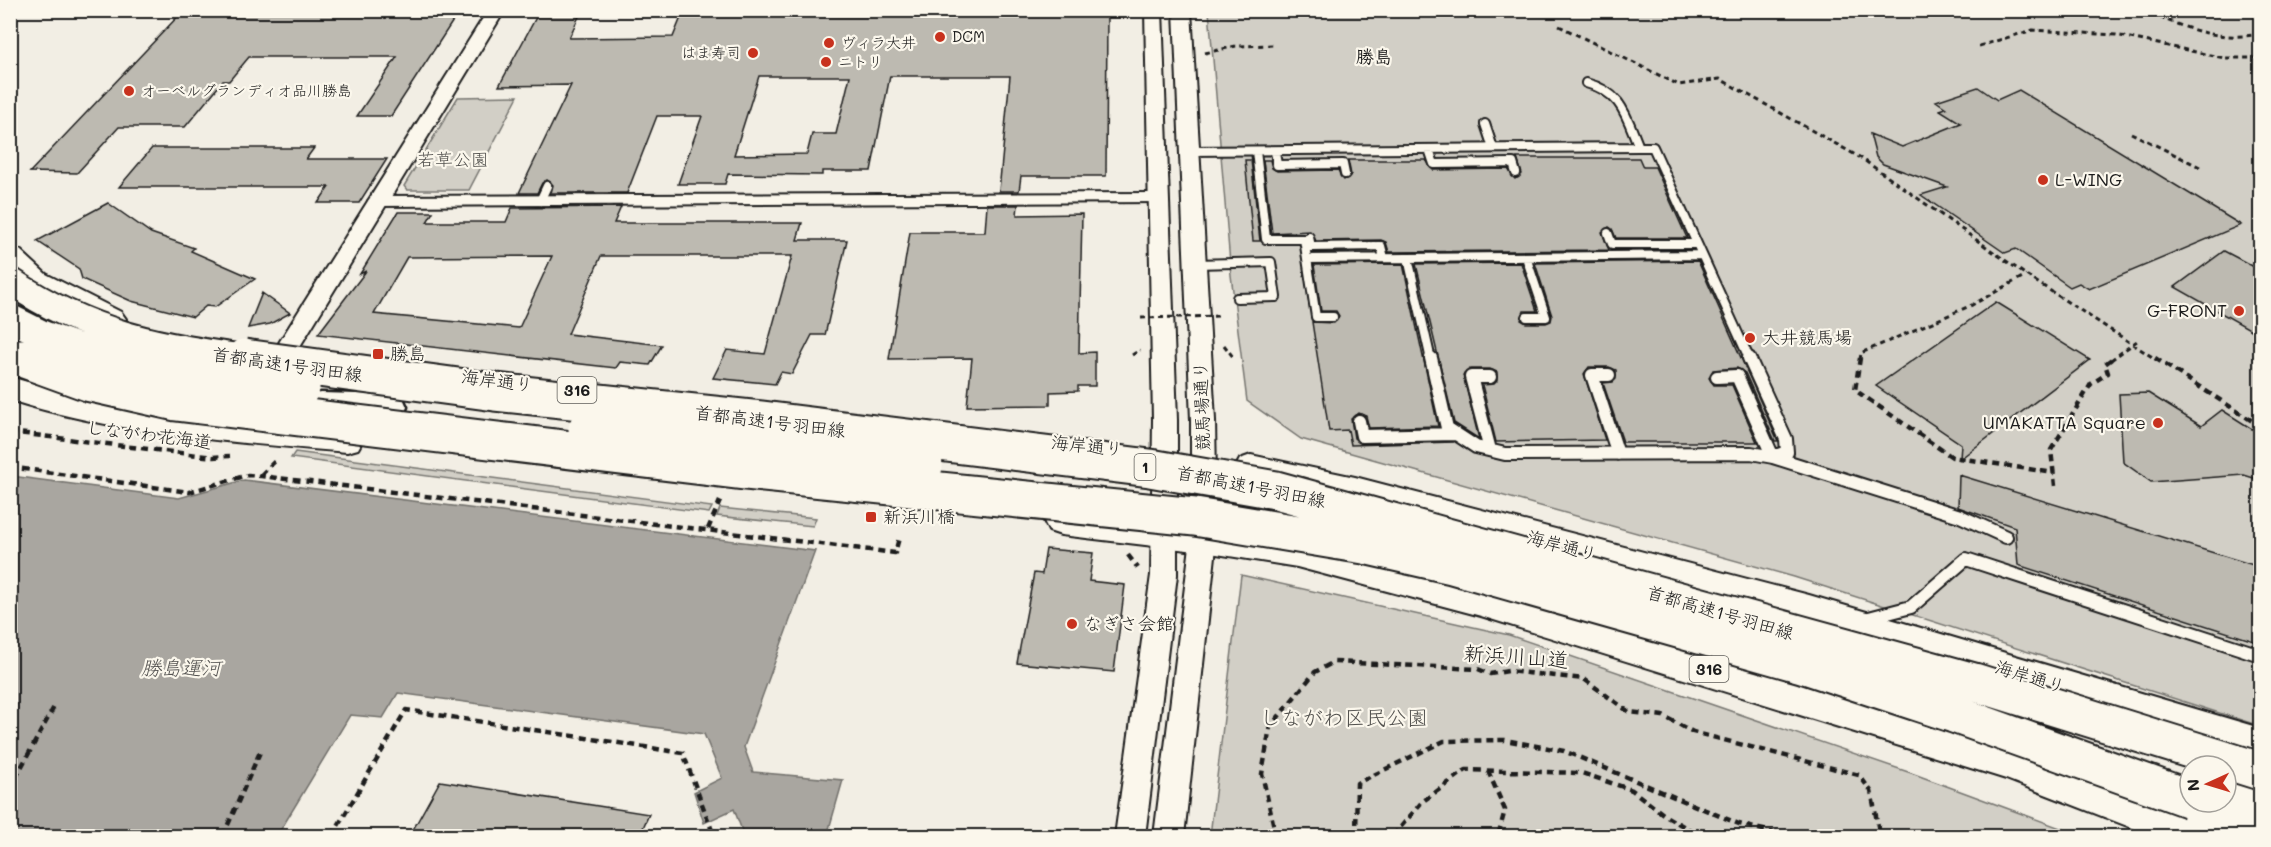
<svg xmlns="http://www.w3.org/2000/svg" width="2271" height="847" font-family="Mali,'Klee One',sans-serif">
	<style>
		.green { fill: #d2cfc6; stroke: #777671; stroke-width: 1.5 }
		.water { fill: #a9a6a0; stroke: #716f6b; stroke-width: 1.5 }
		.building { fill: #bdbab1; stroke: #1c1c1c; stroke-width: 1.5; fill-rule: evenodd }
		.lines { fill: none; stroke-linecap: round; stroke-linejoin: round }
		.service-far1-casing { stroke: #1c1c1c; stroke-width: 12 }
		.service-casing { stroke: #1c1c1c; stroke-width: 16 }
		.minor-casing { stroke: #1c1c1c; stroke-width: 4 }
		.tertiary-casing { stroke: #1c1c1c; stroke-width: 4 }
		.primary-casing { stroke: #1c1c1c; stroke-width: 4 }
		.motorway-casing { stroke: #1c1c1c; stroke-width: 5 }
		.path-far1 { stroke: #1c1c1c; stroke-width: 3; stroke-dasharray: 5 4; stroke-linecap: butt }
		.path { stroke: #1c1c1c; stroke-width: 4.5; stroke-dasharray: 7 5; stroke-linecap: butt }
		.service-far1 { stroke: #fbf7ec; stroke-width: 8 }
		.service { stroke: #fbf7ec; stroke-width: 12 }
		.minor { fill: #fbf7ec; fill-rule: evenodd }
		.tertiary { fill: #fbf7ec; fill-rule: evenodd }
		.primary { fill: #fbf7ec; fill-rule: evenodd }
		.motorway { fill: #fbf7ec; fill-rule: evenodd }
		.motorway-bridge-far1-casing { stroke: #1c1c1c; stroke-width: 31; stroke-linecap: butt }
		.motorway-bridge-casing { stroke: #1c1c1c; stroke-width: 41; stroke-linecap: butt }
		.path-bridge { stroke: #1c1c1c; stroke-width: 3; stroke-dasharray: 5 4; stroke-linecap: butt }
		.motorway-bridge-far1 { stroke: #fbf7ec; stroke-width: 27 }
		.motorway-bridge { stroke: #fbf7ec; stroke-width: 37 }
		.poi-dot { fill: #c8321e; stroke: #fbf7ec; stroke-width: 2 }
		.labels { text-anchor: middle; stroke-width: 4.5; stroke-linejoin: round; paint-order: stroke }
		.far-poi-label { font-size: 15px; fill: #1c1c1c; stroke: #fbf7ec; text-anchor: start }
		.shield { fill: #fbf7ec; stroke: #5f5e5a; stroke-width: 1.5 }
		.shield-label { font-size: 16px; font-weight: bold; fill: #1c1c1c }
		.far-quarter-label { font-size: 18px; font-weight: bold; fill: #1c1c1c; stroke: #fbf7ec }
		.park-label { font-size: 18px; fill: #53524f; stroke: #fbf7ec }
		.poi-label { font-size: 18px; fill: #1c1c1c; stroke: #fbf7ec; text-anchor: start }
		.street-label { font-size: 18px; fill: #1c1c1c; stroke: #fbf7ec }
		.water-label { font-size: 20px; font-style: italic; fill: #545351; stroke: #fbf7ec }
		.near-street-label { font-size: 21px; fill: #1c1c1c; stroke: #fbf7ec }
		.near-park-label { font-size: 21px; fill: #53524f; stroke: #fbf7ec }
	</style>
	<rect width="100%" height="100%" fill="#f2eee4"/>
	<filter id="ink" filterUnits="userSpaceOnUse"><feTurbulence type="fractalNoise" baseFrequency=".0167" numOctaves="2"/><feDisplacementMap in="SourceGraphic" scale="12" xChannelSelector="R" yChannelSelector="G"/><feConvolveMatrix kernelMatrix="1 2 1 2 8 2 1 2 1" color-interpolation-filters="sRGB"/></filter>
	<g filter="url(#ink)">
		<!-- green -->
		<path class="green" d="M1209 11H2260V726L1794 577 1301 439 1247 401 1231 275Z
			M518 96 469 190H407L404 186 458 97Z
			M295 452 712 507 709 513 291 458Z
			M720 508 816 518 813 526 717 516Z
			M1241 575 1509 635 1914 774 2082 836H1210Z"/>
		<!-- water -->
		<path class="water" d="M11 476 179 498 244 480 815 551 744 747 753 772 843 780 827 836H744L734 809 704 823 694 792 722 778 704 734 398 693 383 718 350 715 277 836H11Z"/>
		<!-- building -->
		<path class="building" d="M184 10H460L391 116H357L397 57H249L229 81H223L185 127H119L77 173 30 172Z
			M540 10H582L569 38 673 37 684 10H1107L1106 176H1021L1019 191H999L1010 76H890L871 171H822V175L728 174 725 184H678L702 116H657L627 193H551L553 185 547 180 542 183 537 193H519L571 85 499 86ZM759 76H850L836 134H812L807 154 734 155Z
			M1978 87 1997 100 2019 90 2241 225 2089 289 2079 283 2070 287 2016 249 2005 253 1921 195 1947 187 1883 164 1876 157 1870 134 1902 147 1961 123 1940 110 1946 108 1936 101Z
			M152 148H314L306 159H387L359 203H318L329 187H119Z
			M1517 158H1639L1643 167H1655L1687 238H1616L1612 229 1609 227 1602 232 1609 250 1389 252 1386 242 1381 240 1316 241 1310 231 1272 233 1263 160H1270L1272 168 1277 171 1338 170 1344 180 1351 175 1348 160H1426L1433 170 1508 169 1515 179 1522 174Z
			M1245 160H1251L1260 241H1253Z
			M108 203 151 233 194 248 191 251 255 279 215 307 206 306 193 317 131 301 82 279 79 269 37 241Z
			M987 205H1018L1017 215 1082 214 1079 353 1095 352V386H1078V391L1050 392V405L967 406 972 358 889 359 910 232H985Z
			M621 207 614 223H802L797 240H847L825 335H812L792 374 781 372 775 384 713 378 727 350 765 354 792 256H601L568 334 662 345 650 365 620 362 616 368 318 334 366 271 360 274 398 212H433L427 222H506L512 208ZM552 256 519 328 374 314 407 257Z
			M2224 251 2260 270V335L2175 287Z
			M1698 261 1778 441H1775L1745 373 1737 368 1713 370 1709 378 1714 385H1732L1757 442H1623L1603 383 1613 382 1616 379V370L1609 367H1589L1584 374 1605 440 1496 442 1482 385 1494 384 1497 381V372L1490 369H1470L1463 375 1479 439 1454 423 1416 264 1521 263 1537 311H1524L1521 320 1526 323H1546L1551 321 1552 316 1535 263Z
			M1403 264 1438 426 1369 428 1366 416 1358 413 1351 419 1354 438 1362 444 1454 442 1351 445 1348 430 1329 431 1312 322 1334 323 1339 316 1336 311H1321L1314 265Z
			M262 293 290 313 270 324 248 328Z
			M1996 302 2090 360 1960 459 1961 444 1876 386Z
			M2148 393 2201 426 2222 410 2260 434V480L2244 475 2151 482 2123 462 2119 394Z
			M1959 475 2260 567V643L2018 565 2015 527 1958 507Z
			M1046 549 1093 553 1089 581 1125 585 1114 672 1017 663 1034 573 1042 574Z
			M440 781 649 814 639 837H409Z"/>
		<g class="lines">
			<!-- service-far1 casing -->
			<g class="service-far1-casing">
				<path id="service-far1" d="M1485 124 1493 148
					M1639 147H1653L1750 360
					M1429 149 1434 164 1513 163 1516 173
					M1189 151 1639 147C1626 116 1622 92 1586 83
					M1256 151 1266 239H1304L1316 317H1333
					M1275 151 1277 165 1343 164 1345 174
					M540 201 547 186
					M1608 233 1612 244H1697
					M1309 237 1311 247 1381 246 1384 258
					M1526 257 1546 317H1527
					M1408 258 1702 255
					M1307 259 1408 258 1431 360
					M1196 264 1271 262 1276 297 1237 298"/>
			</g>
			<!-- service casing -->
			<g class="service-casing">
				<path id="service" d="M1431 358 1447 428 1476 447 1505 454 1751 453 1773 457 1787 452 1786 439 1749 358
					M1609 375H1592L1618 454
					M1490 377H1471L1490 450
					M1717 377 1737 376 1773 457 1960 516 2006 537
					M1359 421 1362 436 1456 434
					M1865 619 1911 607 1966 559 2260 655"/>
			</g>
			<!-- minor casing -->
			<g class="minor-casing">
				<path id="minor" d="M1159 193 1165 194 1167 198 1165 202 376 206 368 201 376 196Z"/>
			</g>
			<!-- tertiary casing -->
			<g class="tertiary-casing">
				<path id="tertiary" d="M488 10H505L291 361 283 363 275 361 272 355 275 349Z
					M1145 10H1162L1177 420V575L1145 836H1115L1151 575 1153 420Z
					M1174 10H1191L1215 420 1217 538 1184 836H1154L1191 538V420Z"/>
			</g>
			<!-- primary casing -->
			<g class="primary-casing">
				<path id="primary" d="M10 248 20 250 46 274 121 312 126 319 121 326 111 329 101 326 26 288 10 273Z
					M10 377C121 410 233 418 347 428L358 431 363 440 358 449 347 452C233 442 120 435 10 400Z
					M1251 455 1355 477 1809 595 2260 728V764L1809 625 1355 503 1240 477 1235 468 1240 459Z
					M1061 507 1204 524 1297 539 1481 586 2006 743 2217 822 2223 836H2153L2006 779 1481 616 1297 567 1204 552 1061 535 1049 531 1044 521 1049 511Z"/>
			</g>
			<!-- motorway casing -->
			<g class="motorway-casing">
				<path id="motorway" d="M237 393 249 396 253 405 249 414 188 437 176 434 171 425 176 416Z
					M321 393 391 395 403 398 407 407 403 416C380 423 332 421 309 414L305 405 309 396Z
					M2226 761 2260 773V836H2236L2183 816 2177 802 2183 788 2190 785V802H2226V766H2214Z"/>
			</g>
			<!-- path-far1 -->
			<path class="path-far1" d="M2143 10C2182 27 2216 42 2259 34L2260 31
				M2247 10 2260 22
				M1559 26 1679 85 1720 79 1861 158 2026 275 2157 360
				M1979 46 2033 30 2116 35 2224 58H2260
				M1205 53 1236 46 1273 45
				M2131 133 2200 167
				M1224 345 1233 357
				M1132 355 1140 350
				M1860 360 1861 353 1972 305 2026 275
				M2111 360 2137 341"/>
			<!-- path -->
			<path class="path" d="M1860 358 1855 390 1952 457 2054 473
				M2155 358 2260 426
				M10 432 213 457 230 456
				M10 467 189 492 248 475 261 476 895 553 899 538
				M261 475 275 461
				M2055 486 2051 450 2091 384 2108 373 2105 364 2113 358
				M708 529 720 501
				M1128 555 1138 568
				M1488 771 1505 810 1498 836
				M10 788 54 707
				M223 836 260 752
				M332 836 406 710 683 753 714 836
				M1276 836 1262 774 1270 727 1315 672 1334 662 1478 669 1490 674 1508 671 1584 679 1629 712 1663 716 1693 732 1859 775 1871 791 1880 836
				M1356 836 1357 783 1444 741 1505 740 1564 751 1739 824 1787 836
				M1393 836 1422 802 1466 770 1582 773 1632 790 1667 817 1701 836"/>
			<!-- service-far1 -->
			<use href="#service-far1" class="service-far1"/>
			<!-- service -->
			<use href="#service" class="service"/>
			<!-- minor -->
			<use href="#minor" class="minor"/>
			<!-- tertiary -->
			<use href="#tertiary" class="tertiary"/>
			<!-- primary -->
			<use href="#primary" class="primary"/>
			<!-- motorway -->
			<use href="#motorway" class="motorway"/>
			<!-- motorway-bridge-far1 casing -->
			<g class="motorway-bridge-far1-casing">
				<path id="motorway-bridge-far1" d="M10 281C90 335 161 347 255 360
					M10 318 44 335 112 360
					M10 353 25 360"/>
			</g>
			<!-- motorway-bridge casing -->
			<g class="motorway-bridge-casing">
				<path id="motorway-bridge" d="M22 358 91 383 176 402 744 471 1195 517 1364 545 1452 565 1802 664 1954 714 2190 799
					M107 358 188 376 301 388
					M244 358 495 392 761 420 1150 468 1276 490 1974 682 2260 771
					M587 429 924 466"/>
			</g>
			<!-- path-bridge -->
			<path class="path-bridge" d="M1141 318 1221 316"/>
			<!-- motorway-bridge-far1 -->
			<use href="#motorway-bridge-far1" class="motorway-bridge-far1"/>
			<!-- motorway-bridge -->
			<use href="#motorway-bridge" class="motorway-bridge"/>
		</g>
	</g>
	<!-- markers -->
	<g class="poi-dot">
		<circle cx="940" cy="37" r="6"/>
		<circle cx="829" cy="43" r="6"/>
		<circle cx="753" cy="53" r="6"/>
		<circle cx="826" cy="62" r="6"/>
		<circle cx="129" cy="91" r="6"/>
		<circle cx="2043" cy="180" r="6"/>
		<circle cx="2239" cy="311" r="6"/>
		<circle cx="1750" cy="338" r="6"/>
		<rect x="372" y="348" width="12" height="12" rx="3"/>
		<circle cx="2158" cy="423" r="6"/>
		<rect x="865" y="511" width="12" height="12" rx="3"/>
		<circle cx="1072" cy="624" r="6"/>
	</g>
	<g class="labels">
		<!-- far-poi labels -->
		<g class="far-poi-label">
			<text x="952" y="42">DCM</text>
			<text x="841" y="48">ヴィラ大井</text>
			<text x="741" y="58" text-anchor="end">はま寿司</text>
			<text x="838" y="67">ニトリ</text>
			<text x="141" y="96">オーベルグランディオ品川勝島</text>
		</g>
		<!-- shield labels -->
		<g class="shield">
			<rect x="557.5" y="377" width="39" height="26" rx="4.5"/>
			<rect x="1134.5" y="454" width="21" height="26" rx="4.5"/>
			<rect x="1689.5" y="656" width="39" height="26" rx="4.5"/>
		</g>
		<g class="shield-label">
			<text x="577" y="396">316</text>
			<text x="1145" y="473">1</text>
			<text x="1709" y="675">316</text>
		</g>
		<!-- far-quarter labels -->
		<g class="far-quarter-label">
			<text x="1374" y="63">勝島</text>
		</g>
		<!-- park labels -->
		<g class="park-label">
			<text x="453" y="166">若草公園</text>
		</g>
		<!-- poi labels -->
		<g class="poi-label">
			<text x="2055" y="186">L-WING</text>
			<text x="2227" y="317" text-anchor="end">G-FRONT</text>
			<text x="1762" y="344">大井競馬場</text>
			<text x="390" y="360">勝島</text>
			<text x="2146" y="429" text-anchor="end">UMAKATTA Square</text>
			<text x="883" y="523">新浜川橋</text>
			<text x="1084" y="630">なぎさ会館</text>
		</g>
		<!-- street labels -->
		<g class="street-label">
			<text transform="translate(287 365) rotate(8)" y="6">首都高速1号羽田線</text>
			<text transform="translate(497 381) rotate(7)" y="6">海岸通り</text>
			<text transform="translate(1202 406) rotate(-92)" y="6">競馬場通り</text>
			<text transform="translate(770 422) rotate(7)" y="6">首都高速1号羽田線</text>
			<text transform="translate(149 435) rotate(7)" y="6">しながわ花海道</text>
			<text transform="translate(1087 446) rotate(6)" y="6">海岸通り</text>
			<text transform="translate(1251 487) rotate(11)" y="6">首都高速1号羽田線</text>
			<text transform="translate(1562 546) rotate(15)" y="6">海岸通り</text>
			<text transform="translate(1720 613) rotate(16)" y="6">首都高速1号羽田線</text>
			<text transform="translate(2030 677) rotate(17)" y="6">海岸通り</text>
		</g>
		<!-- water labels -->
		<g class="water-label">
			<text x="181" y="675">勝島運河</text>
		</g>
		<!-- near-street labels -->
		<g class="near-street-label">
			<text transform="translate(1516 657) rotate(4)" y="7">新浜川山道</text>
		</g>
		<!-- near-park labels -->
		<g class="near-park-label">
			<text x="1344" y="725">しながわ区民公園</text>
		</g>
	</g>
	<!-- margin -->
	<rect width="2271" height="847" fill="none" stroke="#fbf7ec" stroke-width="36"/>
	<rect x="18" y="18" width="2235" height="811" fill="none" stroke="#1c1c1c" stroke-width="2" filter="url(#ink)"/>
	<!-- north arrow -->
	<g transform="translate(2208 784) rotate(266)"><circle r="28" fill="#fbf7ec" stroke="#a29f99" stroke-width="1.5"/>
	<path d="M0-4.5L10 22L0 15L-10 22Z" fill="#c8321e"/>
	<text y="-9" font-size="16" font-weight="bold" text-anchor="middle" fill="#1c1c1c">N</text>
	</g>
</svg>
